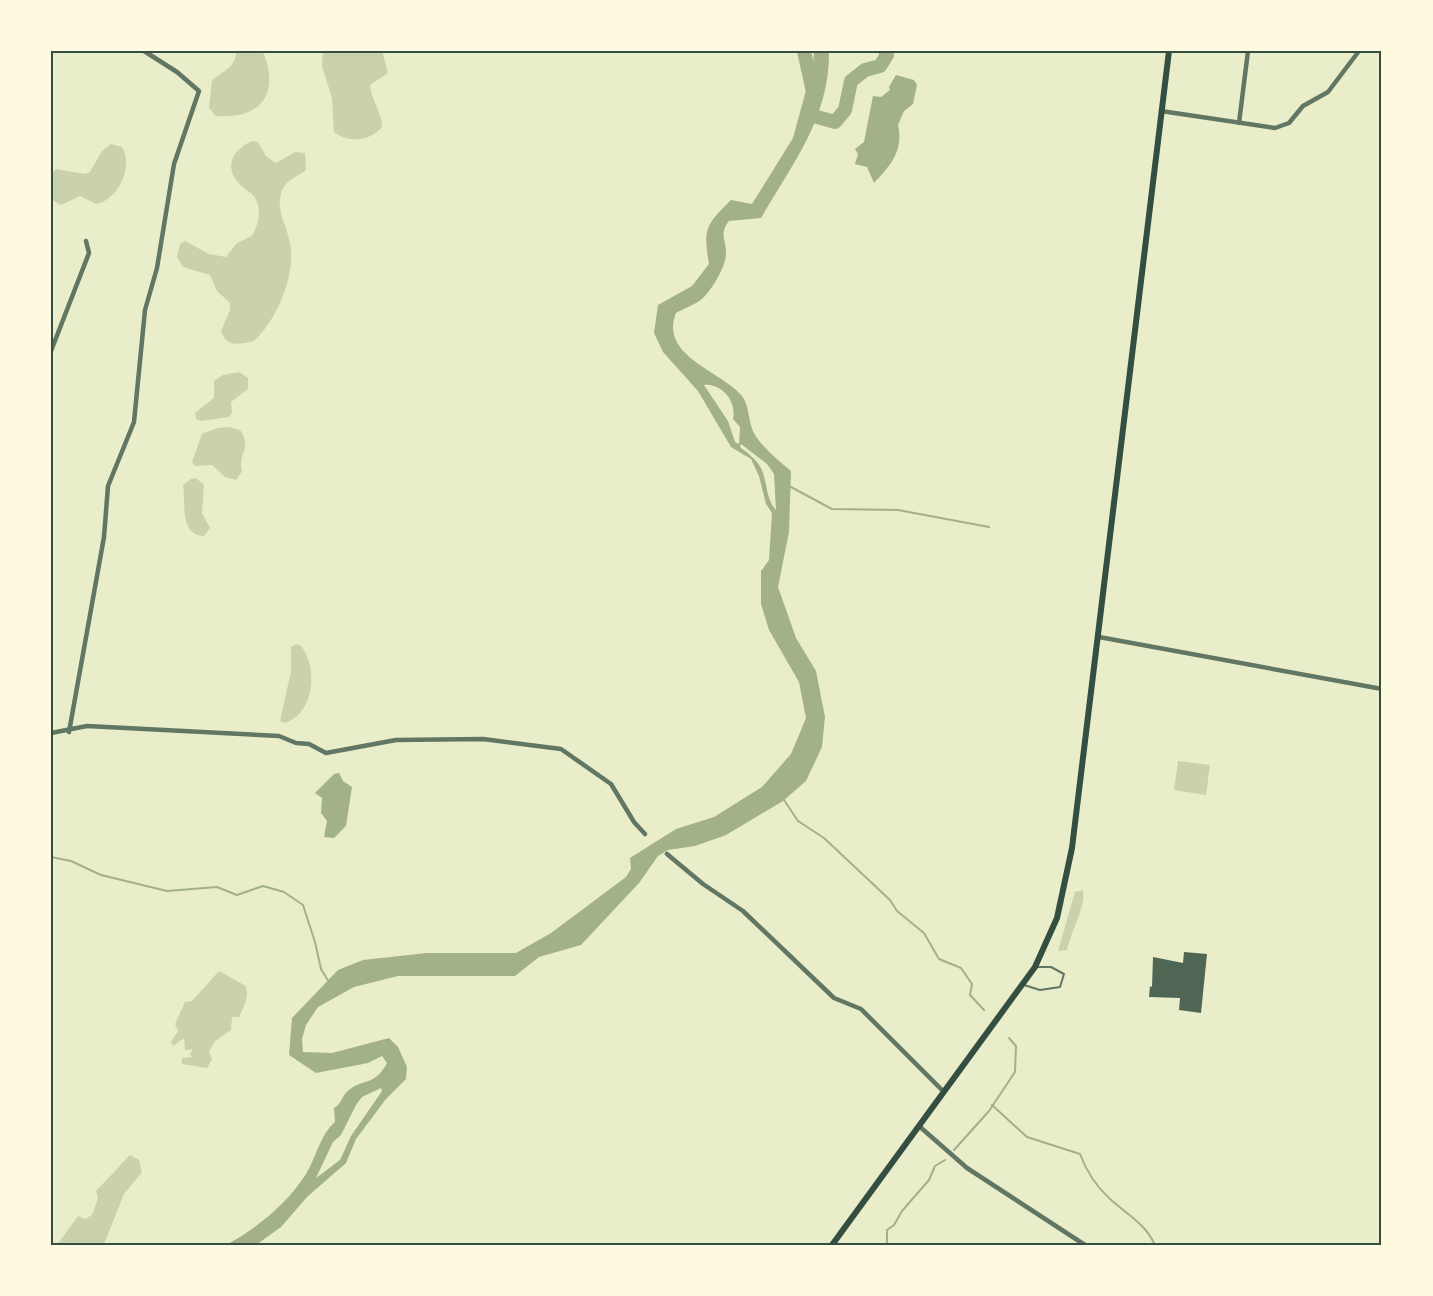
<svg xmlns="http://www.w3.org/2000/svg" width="1433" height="1296" font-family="'Noto Sans',sans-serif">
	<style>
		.green { fill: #cad2ad }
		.water { fill: #a3b18a; fill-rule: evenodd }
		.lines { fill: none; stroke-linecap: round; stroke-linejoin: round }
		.stream { stroke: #a3b18a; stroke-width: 2 }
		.river { stroke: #a3b18a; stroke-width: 14 }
		.building { fill: #4f6655 }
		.service { stroke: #617663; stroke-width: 2 }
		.minor { stroke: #617663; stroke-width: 4.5 }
		.secondary { stroke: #344e41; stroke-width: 6 }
		.neatline { fill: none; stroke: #344e41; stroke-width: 2 }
	</style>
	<rect width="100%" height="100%" fill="#e9edc9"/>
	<!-- green -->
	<path class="green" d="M236 51H262L264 54C280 96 259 119 216 116L209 108 212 80C223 71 236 68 236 51Z
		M323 51H382L388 73 370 85C371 101 382 111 382 127 369 142 349 143 334 132L332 98 322 66Z
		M252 141 258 142 266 156 276 163 295 152 305 153 306 170C295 179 285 179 281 194 276 209 286 225 289 239 298 272 277 320 254 341 240 345 225 347 221 331L230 310V303L217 291 210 275 183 267 177 257 180 244 185 241 209 254 226 257 237 243 252 236C258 226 262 211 256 200 254 194 247 191 243 187 223 170 230 151 252 141Z
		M111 144 122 147C134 166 118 200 96 204L80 196 61 205 51 199V176L56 169 84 174 90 172 102 151Z
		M239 372 248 378V389L231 402 232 413 229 417 201 421 196 419 195 413 214 398V381L223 375Z
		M229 427 240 430C253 449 237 453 242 471L236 480 225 477 212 465 195 466 192 462 202 434 217 428Z
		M196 478 204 485 202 513 210 528 204 536C179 535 186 504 183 485L191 479Z
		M296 644 301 646C318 667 315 713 285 723L280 721 291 671V647Z
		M1178 761 1210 765 1206 795 1174 790Z
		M1083 890C1086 907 1071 931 1067 950L1058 951 1075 892Z
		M219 971 246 986C249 997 244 1007 239 1017H232L231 1030 215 1041 209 1052 212 1059 207 1068 182 1064V1058L192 1057 190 1054 193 1049 185 1050 184 1038 173 1046 171 1042 178 1031 175 1024 185 1002 192 1001Z
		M130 1155 139 1160 142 1172 124 1194 104 1244 57 1245 78 1216 85 1219 92 1215 98 1198 96 1191Z"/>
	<!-- water -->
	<path class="water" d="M814 51H829C830 117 793 163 761 218L729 221C719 234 726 239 726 253 726 266 714 286 705 296 699 303 685 308 676 313 659 356 720 370 742 396 750 406 748 424 755 435 764 449 779 461 791 471L789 532 778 587 796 638 816 671 825 717 822 747 806 781 783 801 726 835 695 846 668 850 658 856 639 883 581 945 539 957 515 976H398L354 987 318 1007 306 1025 302 1039 303 1052 332 1053 389 1038 398 1047 407 1067 406 1079 386 1099 356 1139 346 1163 307 1197 281 1227 256 1245H226C256 1229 287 1204 306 1174 316 1158 320 1135 335 1122L334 1108C342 1104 342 1095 349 1090 364 1078 375 1086 387 1063L382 1056 368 1063 316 1073 289 1055 292 1018 338 970 363 960 427 953H516L551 933 626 877 631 869 630 858 676 829 714 817 762 787 791 754 806 718 799 682 769 630 761 604V571L769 560 772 513 766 504 759 476 751 459 731 447 698 391 663 352 654 333 658 305 692 286 709 264C703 228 706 225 731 200L752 204 793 138 813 65ZM704 385C722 383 737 402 733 419L740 427 739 444 735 442 728 421ZM741 444 767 464 774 474 776 510C767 501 767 485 763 473 759 461 749 454 740 447ZM381 1088 382 1091 351 1136 340 1160 316 1178 333 1142 341 1135 356 1105 362 1097Z
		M896 75 914 80 917 85 913 104 904 111 898 125C904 151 890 166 874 183L867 167 855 164 858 154 855 149 864 142 873 96 881 97 890 90 889 87Z
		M339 773 343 781 352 787 346 826 334 838 324 837 327 821 321 813 322 798 315 793 334 774Z"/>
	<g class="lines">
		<!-- stream -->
		<path class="stream" d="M789 486 832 509 898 510 989 527
			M784 800 798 821 824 838 890 900 897 911 924 933 939 959 961 968 972 984 970 995 984 1010
			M51 857 71 861 101 875 167 891 217 887 237 895 263 886 284 892 303 905 315 942 321 969 329 982
			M992 1105 1027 1137 1080 1154C1086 1170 1096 1186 1109 1198 1126 1214 1145 1223 1155 1245
			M954 1150 989 1111 1015 1072 1016 1046 1009 1038
			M887 1245V1230L894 1225 902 1211 929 1180 935 1166 945 1160"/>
		<!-- river -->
		<path class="river" d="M804 51 813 92
			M810 115 835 122 845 110 851 81 865 70 880 66 887 55 885 51"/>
	</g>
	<!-- building -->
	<path class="building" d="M1184 952 1207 954 1201 1013 1179 1010 1180 998 1149 997 1150 986 1152 987 1153 957 1183 963Z"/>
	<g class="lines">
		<!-- service -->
		<path class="service" d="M1024 985 1040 990 1060 987 1064 974 1051 967H1038"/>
		<!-- minor -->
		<path class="minor" d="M1161 111 1275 128 1289 123 1303 106 1328 92 1359 51
			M1239 123 1248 51
			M51 351 89 253 86 241
			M1099 637 1382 689
			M69 732 104 537 108 486 134 422 145 310 157 268 174 164 199 91 177 72 144 51
			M51 733 87 726 279 736 296 743 309 744 326 753 396 740 483 739 561 749 611 784 634 822 645 834
			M667 854 703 884 743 911 834 998 861 1009 943 1091
			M919 1126 967 1168 1085 1245"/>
		<!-- secondary -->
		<path class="secondary" d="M832 1245 1035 967 1057 918 1072 848 1169 51"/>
	</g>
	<!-- border -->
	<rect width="1433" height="1296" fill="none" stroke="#fefae0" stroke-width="105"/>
	<rect x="52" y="52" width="1328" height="1192" class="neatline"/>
</svg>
